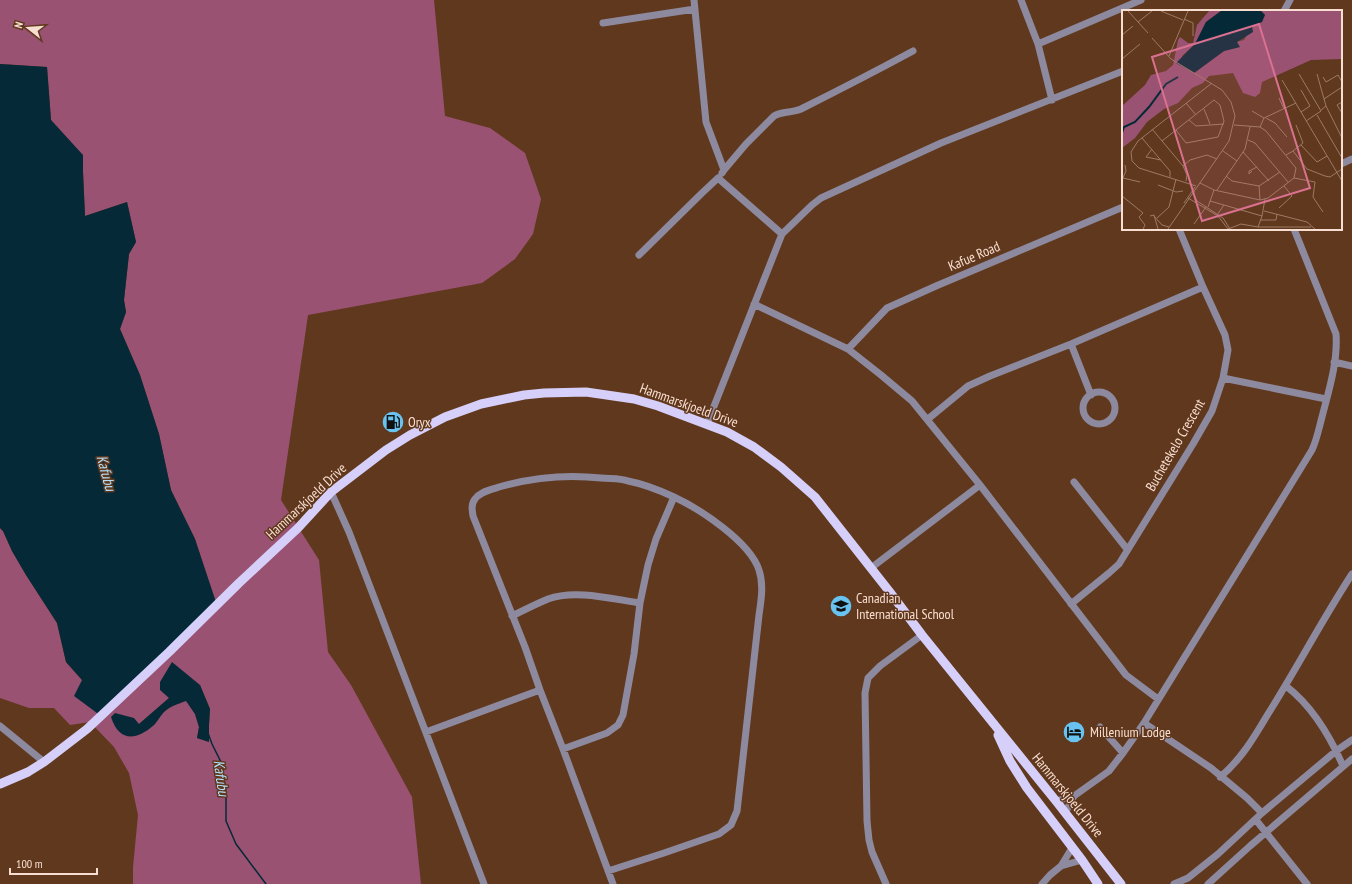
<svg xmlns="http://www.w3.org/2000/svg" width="1352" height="884" font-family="'PT Sans Narrow',sans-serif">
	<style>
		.green { fill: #995272; fill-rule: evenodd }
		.water { fill: #062938 }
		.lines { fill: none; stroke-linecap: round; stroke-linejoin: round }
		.stream { stroke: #062938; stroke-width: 1.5 }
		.minor { stroke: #8d8a9f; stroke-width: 7 }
		.major { stroke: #d6cff9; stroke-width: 9 }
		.labels { text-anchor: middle; stroke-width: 3; stroke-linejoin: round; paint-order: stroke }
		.street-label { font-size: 14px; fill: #f8ded0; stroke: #60381e }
		.poi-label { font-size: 14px; fill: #f8ded0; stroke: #60381e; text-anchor: start }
		.water-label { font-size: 15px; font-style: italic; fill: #b1dff9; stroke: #60381e }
		.inset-river { fill: none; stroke: #062938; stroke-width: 2 }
		.inset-road { fill: none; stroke: #9d7a65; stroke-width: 1 }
		.view { fill: #da7190; fill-opacity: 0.15; stroke: #da7190; stroke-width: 2 }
		.inset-edge { fill: none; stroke: #f8ded0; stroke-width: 2 }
	</style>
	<rect width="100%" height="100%" fill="#60381e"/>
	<!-- green -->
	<path class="green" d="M0 0H434L445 116 490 128 525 153 541 199 533 234 515 259 482 283 308 315 281 500 319 560 328 652 351 685 412 797 421 884H133V867L138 815 129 773 114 747 90 722 70 725 54 708H29L0 698V528L3 531 12 551 26 575 57 623 66 662 82 680 216 605 195 539 171 490 159 434 140 375 120 329 126 312 124 300 129 254 136 242 127 202 85 216 83 172V156L51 120 47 67 0 64ZM200 685 210 709 209 725V742L197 738 199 727 195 714 186 700 172 706 162 713 155 724 145 731 139 724 169 698Z"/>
	<!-- water -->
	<path class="water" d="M0 64 47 67 51 120 83 155V172L85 216 127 202 136 242 129 254 124 300 126 312 120 329 140 375 159 434 171 490 195 539 217 605 101 716 74 696 82 680 66 662 57 623 26 575 12 551 3 531 0 528Z
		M172 662 200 685 210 709 209 725V742L197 738 199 727 195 714 186 701C178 704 170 706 164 712 160 716 158 721 154 725 136 741 119 742 111 717L115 713 134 718 139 724 169 698 160 690V682Z"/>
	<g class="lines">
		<!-- stream -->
		<path class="stream" d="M208 733 212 744 222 764 226 793V821L236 844 266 884"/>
		<!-- minor -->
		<path class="minor" d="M694 0 706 122 724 170 722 173
			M1021 0 1038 44
			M1284 11 1290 0
			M603 23 695 9
			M1052 100 1038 44 1141 0
			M1341 164 1352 159
			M724 170 746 144 774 116C782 111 792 113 801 109 839 90 876 71 913 51
			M639 255 702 193 718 178 782 234
			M754 304 848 349 881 375 912 401 980 485 1126 675 1158 699
			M1071 344 1091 395
			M848 349 887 308 936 286 1123 207
			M1334 362 1352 366
			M1223 378 1326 399
			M1083 408a16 16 0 1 1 32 0a16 16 0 1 1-32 0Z
			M928 419 968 386 990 376 1071 344 1203 287
			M707 424 782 234 812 205 821 198 941 143 1123 71
			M1074 482 1127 549
			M331 492 349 532 484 884
			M871 568 980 485
			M1071 604 1109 573 1119 564 1193 444 1212 411 1223 378 1228 350 1225 335 1203 287 1179 229
			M512 616C524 610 536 604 548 599 575 589 612 599 640 603
			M1286 686C1312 706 1330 736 1343 766
			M1144 723 1211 768 1247 798 1262 813
			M0 726 44 762
			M1100 727 1123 753
			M426 732 540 690
			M563 749 607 733 618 725 623 715 634 654 640 603 648 565 656 539 674 497
			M1220 777C1241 760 1255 736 1268 714 1297 668 1322 620 1352 574
			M1056 801 1074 796 1109 771 1123 753 1144 723 1312 450C1317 439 1319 428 1322 417 1329 390 1338 361 1336 334L1294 229
			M1065 813 1074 796
			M1256 820 1307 884
			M1061 866 1082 860
			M608 871 664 853 719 834 731 825 737 811 759 615C761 601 764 585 759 570 750 542 700 509 674 497 659 490 644 484 628 481 620 478 610 479 601 478 565 474 534 477 499 487 491 490 481 491 475 499 471 504 472 510 473 516L525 647 540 690 563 749 613 884
			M886 884 872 852 869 840 867 821 865 693 868 678 880 666 922 635
			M1042 884 1050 875 1061 866 1072 848
			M1174 884 1188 878 1218 854 1262 813 1336 751 1352 740
			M1208 884 1250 846 1352 759"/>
		<!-- major -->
		<path class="major" d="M998 735 1010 761 1027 788 1082 860 1098 884
			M0 784 28 772 44 762 87 729 169 652 239 583 298 528 331 492 386 450 410 435 445 417 481 404 524 395 544 393 586 392 634 399 658 406 727 432 754 447 781 467 815 497 889 591 922 635 1056 801 1121 884"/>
	</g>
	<!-- icons -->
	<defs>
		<g id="fuel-disc" transform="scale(1.15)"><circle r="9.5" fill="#69c3f1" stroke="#60381e"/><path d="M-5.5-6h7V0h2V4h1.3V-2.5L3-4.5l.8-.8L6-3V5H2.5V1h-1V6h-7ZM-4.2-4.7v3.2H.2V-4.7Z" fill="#111"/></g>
		<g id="school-disc" transform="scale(1.15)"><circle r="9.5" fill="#69c3f1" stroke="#60381e"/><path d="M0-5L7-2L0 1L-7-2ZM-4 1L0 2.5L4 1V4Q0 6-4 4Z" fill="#111"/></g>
		<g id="hotel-disc" transform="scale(1.15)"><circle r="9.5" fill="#69c3f1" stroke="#60381e"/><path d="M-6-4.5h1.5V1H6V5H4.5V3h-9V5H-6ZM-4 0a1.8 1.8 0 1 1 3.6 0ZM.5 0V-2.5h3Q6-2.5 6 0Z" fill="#111"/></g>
	</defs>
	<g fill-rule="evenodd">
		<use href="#fuel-disc" x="393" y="422"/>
		<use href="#school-disc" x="841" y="606"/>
		<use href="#hotel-disc" x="1074" y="732"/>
	</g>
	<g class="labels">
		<!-- street labels -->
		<g class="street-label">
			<text transform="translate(974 256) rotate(-23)" y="5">Kafue Road</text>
			<text transform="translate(689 405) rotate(20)" y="5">Hammarskjoeld Drive</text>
			<text transform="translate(1175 445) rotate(-60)" y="5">Buchetekelo Crescent</text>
			<text transform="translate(306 501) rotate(-43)" y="5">Hammarskjoeld Drive</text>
			<text transform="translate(1068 795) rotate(51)" y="5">Hammarskjoeld Drive</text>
		</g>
		<!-- poi labels -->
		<g class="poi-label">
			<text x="408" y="427">Oryx</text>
			<text x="856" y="603">Canadian<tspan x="856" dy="16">International School</tspan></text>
			<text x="1090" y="737">Millenium Lodge</text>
		</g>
		<!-- water labels -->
		<g class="water-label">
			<text transform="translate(106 473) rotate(75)" y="5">Kafubu</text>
			<text transform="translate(221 778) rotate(82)" y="5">Kafubu</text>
		</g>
	</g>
	<!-- overview -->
	<g transform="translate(1122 10)">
		<rect width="220" height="220" fill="#60381e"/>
		<path d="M87 1H99L84 12 73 34 60 46 72 63 102 41 117 37 114 32 122 30 130 16 143 5 139 1H220V49L189 50 140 72 138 83 133 87 121 83 111 63 87 66 81 73 70 78 56 93 42 99 25 112 13 128 0 138V96L23 75 29 65 44 61 51 55 56 30 58 27 66 33H71L75 15Z" fill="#995272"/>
		<path d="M99 1H139L143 5 140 12 130 16 131 22 115 32 118 37 102 41 72 63 54 53 73 34 84 12Z" fill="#062938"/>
		<path class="inset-river" d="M0 123 2 117 13 112 27 97 44 74 56 67"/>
		<path class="inset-road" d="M6 1 26 23M39 1 61 10M62 9 71 13V26M16 12 30 1M0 25 11 16M30 28 49 49 100 80 109 92 113 106 107 131 46 219M47 46 66 1M0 49 18 34M177 64 199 101 184 111M195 64 204 96 199 100M201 67 204 72 216 65 220 72M160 70 220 171M157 88 162 99M202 89 220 77M220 92 215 95 220 103M64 93 74 105M204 96 220 128M82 99 88 114M130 101 142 108 138 117M179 102 188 96 179 80M195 105 220 148M142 108 174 93M144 108 153 113 165 127M67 110 74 116 102 114M30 119 61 156 65 165 64 171M20 128 48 161V167M126 130 133 133 166 172M40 131 54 120 92 90 98 95 102 111 96 127 64 133 54 120M179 135 195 152 205 146M30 139 24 147 39 150M101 141 115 151M171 141 181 133 174 115M121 142 147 171M164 145 171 141 185 159 203 166 208 167 220 159M61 156 68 150 85 145 95 149M130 161 127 164V161L135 157M104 166 110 171 137 176 158 162M1 168 18 172M172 168 193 172 191 187 201 202M0 170 4 161 3 155M78 173 92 180 138 190 146 188 172 168 174 158 144 121 138 117 112 115M36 175 54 182 61 181M74 176 17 158 10 151 9 142 16 131 90 73M137 176 138 190M95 180 123 139 128 117M71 183 75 191 101 208 108 219M0 186 21 203 17 207 23 215 21 219M66 188 96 206 106 219M88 191 140 206 136 217 119 214 106 219M62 193 73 177M86 197 92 180M157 198 170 186 162 176M142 201 185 212 193 219M95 205 102 195M28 206 32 205 36 219M32 206 40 215 47 217M140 206 143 189M35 208 47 197 54 169M138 210H154L155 204M72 214 84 197M136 217H189"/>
		<path class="view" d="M137 14 188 178 80 211 30 47Z"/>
		<rect width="220" height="220" class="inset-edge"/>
	</g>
	<!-- north arrow -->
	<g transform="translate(28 28) rotate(287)" stroke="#60381e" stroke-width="3" paint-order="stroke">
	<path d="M0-3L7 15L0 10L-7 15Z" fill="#f8ded0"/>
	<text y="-6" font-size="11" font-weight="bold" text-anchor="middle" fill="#f8ded0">N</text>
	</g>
	<!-- scale -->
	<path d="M10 868v6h87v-6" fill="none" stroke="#f8ded0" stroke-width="2"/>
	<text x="16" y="868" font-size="12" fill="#f8ded0" stroke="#60381e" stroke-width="3" paint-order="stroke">100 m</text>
</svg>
